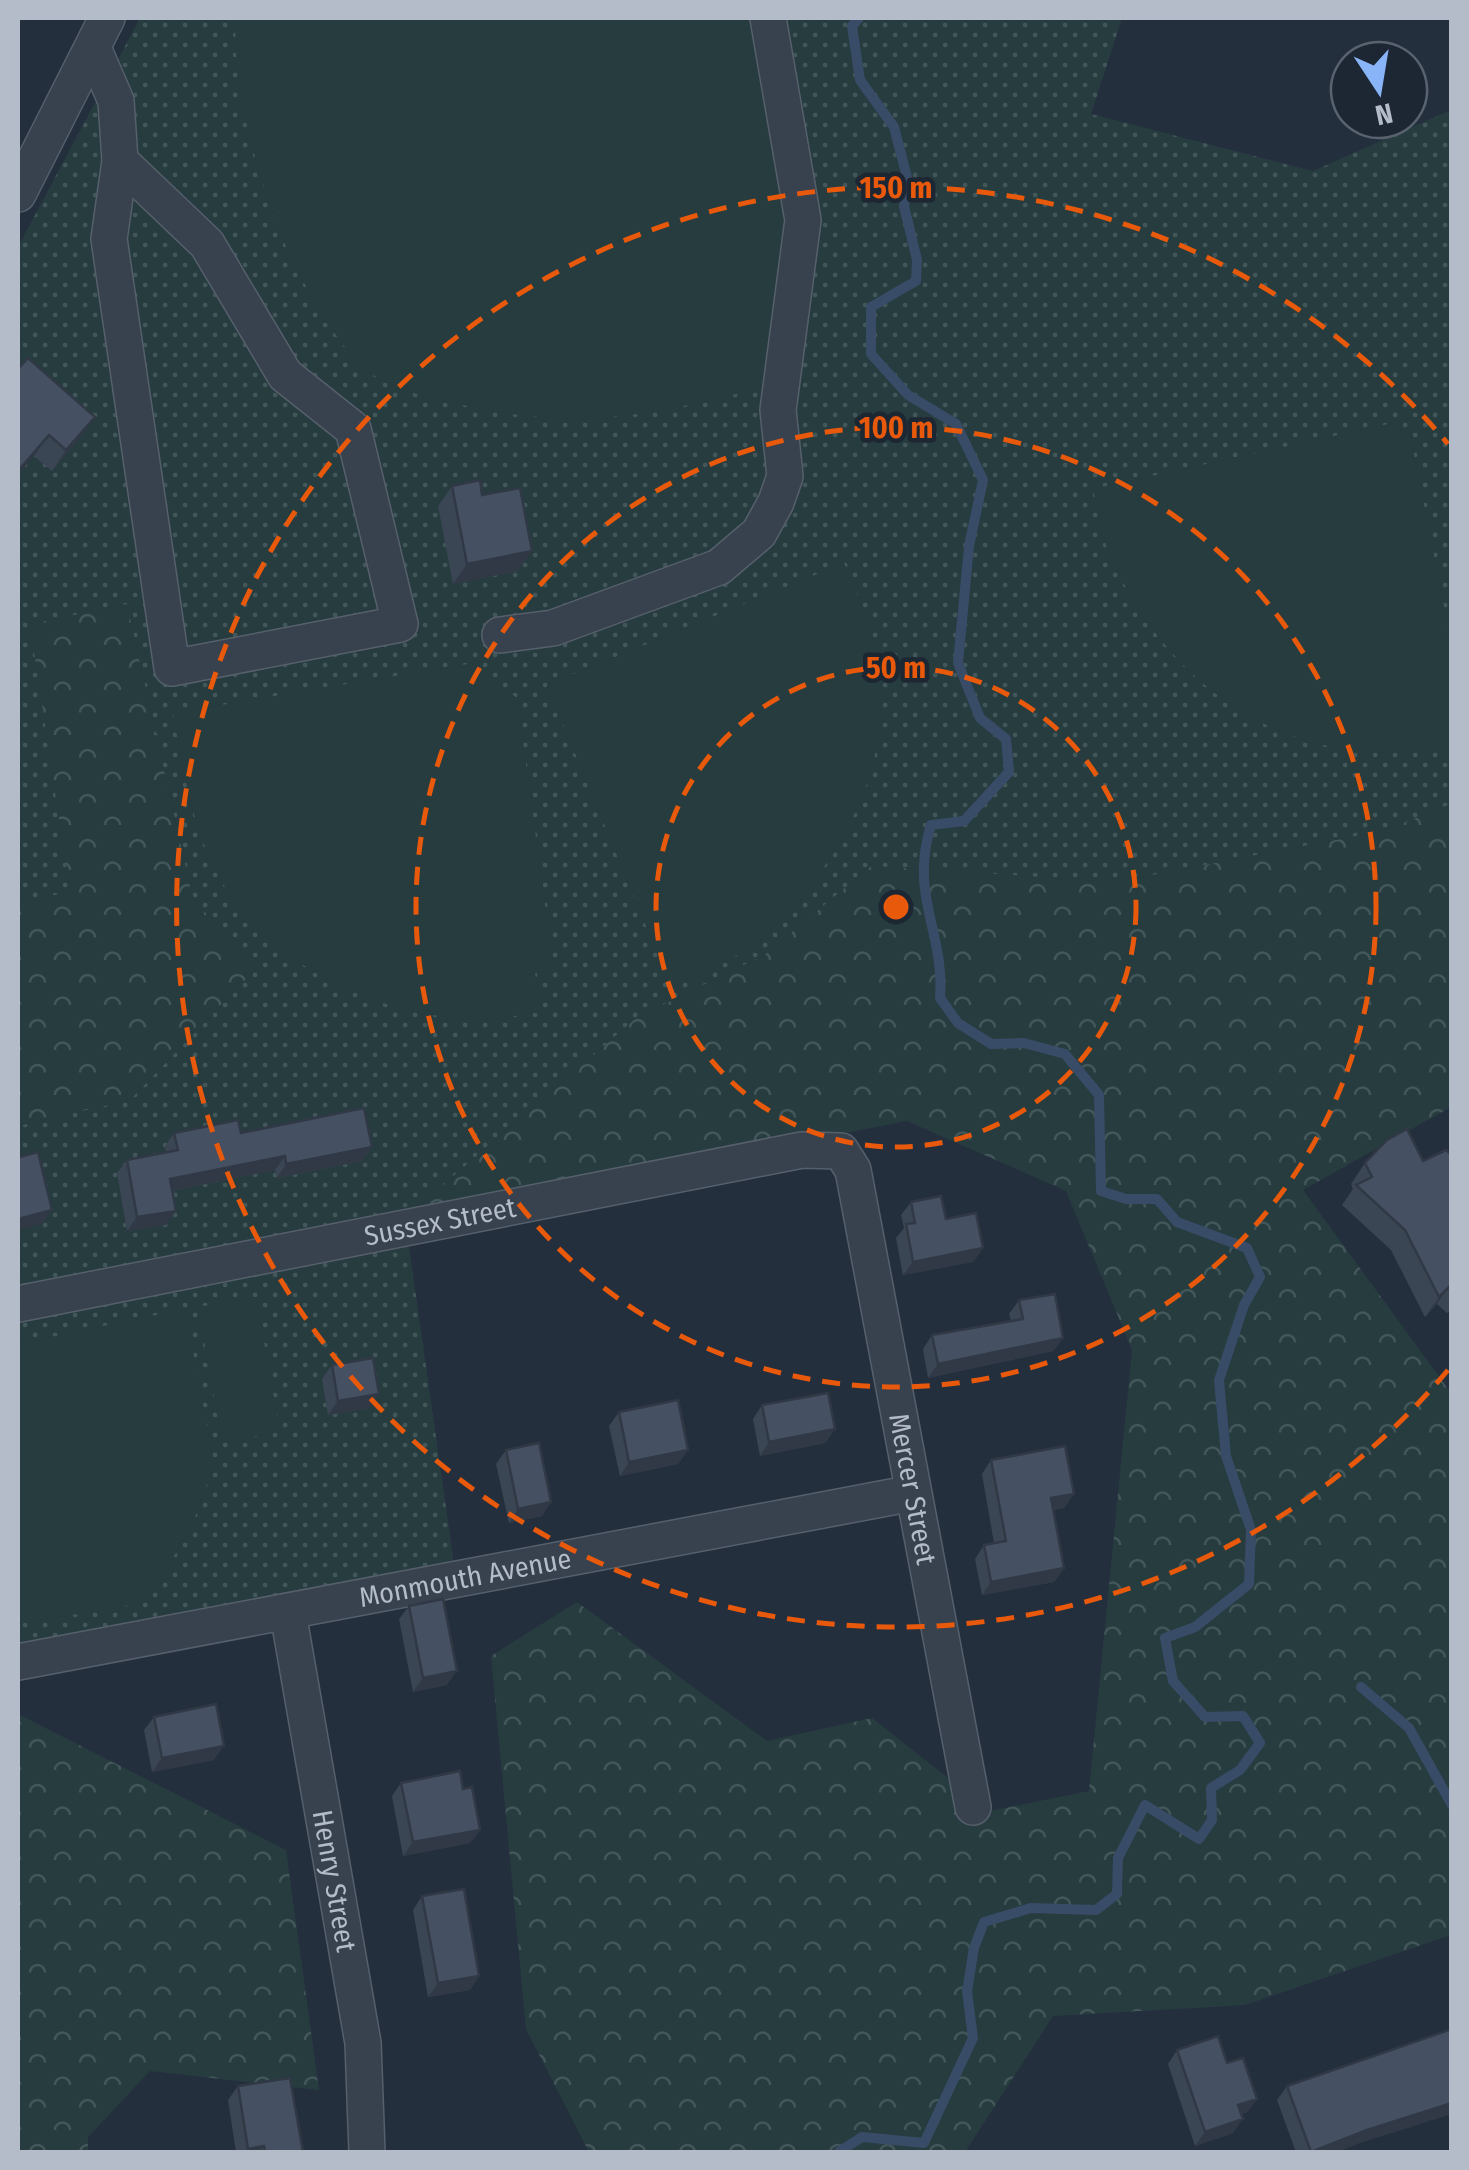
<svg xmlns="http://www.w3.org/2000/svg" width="1469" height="2170" font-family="'Fira Sans Condensed',sans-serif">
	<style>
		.forest { fill: url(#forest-crowns) }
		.park { fill: url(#park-dots) }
		.pitch { fill: #263c3f }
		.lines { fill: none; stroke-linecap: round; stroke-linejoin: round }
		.stream { stroke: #394c67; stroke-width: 10 }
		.minor-casing { stroke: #565f6c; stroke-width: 38 }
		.minor { stroke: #38414e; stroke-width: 35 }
		.wall { fill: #3b4654 }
		.shaded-wall { fill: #303945 }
		.building { fill: #455162; stroke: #303945; stroke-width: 2.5 }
		.ring { fill: none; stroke: #e8590c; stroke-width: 5; stroke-dasharray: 18 12 }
		.labels { text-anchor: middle; stroke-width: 9; stroke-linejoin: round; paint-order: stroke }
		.street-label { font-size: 28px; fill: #b4bcc9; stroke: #1d2633 }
		.centre { fill: #e8590c; stroke: #1d2633; stroke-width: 5 }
		.ring-label { font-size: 30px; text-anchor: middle; font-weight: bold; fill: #e8590c; stroke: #1d2633; stroke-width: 9; stroke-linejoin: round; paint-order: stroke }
	</style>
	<defs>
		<pattern id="forest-crowns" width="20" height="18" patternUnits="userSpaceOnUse" patternTransform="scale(2.5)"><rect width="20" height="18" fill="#263c3f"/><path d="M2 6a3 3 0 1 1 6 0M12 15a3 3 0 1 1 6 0" fill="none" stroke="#435659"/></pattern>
		<pattern id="park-dots" width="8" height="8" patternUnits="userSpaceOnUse" patternTransform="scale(2.5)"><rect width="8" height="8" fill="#263c3f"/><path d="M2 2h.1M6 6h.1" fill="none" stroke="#435659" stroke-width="1.8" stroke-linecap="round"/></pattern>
	</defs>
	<rect width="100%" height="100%" fill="#242f3e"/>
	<!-- forest -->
	<path class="forest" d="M127 604 193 899 257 968 130 1100 18 1126V902L70 891 29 624Z
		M1451 804V1107L1303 1190 1451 1393V1935L1245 2005 1053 2016 965 2152H589L526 2029 491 1656 577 1602 767 1741 872 1718 990 1811 1089 1791 1132 1350 1066 1191 907 1121 405 1218 636 1018 764 955 871 866 1116 882 1382 831Z
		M18 1714 286 1850 319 2090 150 2071 88 2137V2152H18Z"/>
	<!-- park -->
	<path class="park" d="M140 18H1122L1091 114 1313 171 1451 110V804L1382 831 1116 882 871 866 764 955 636 1018 405 1218 455 1571 18 1652V1126L130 1100 257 968 193 899 127 604 30 624 70 892 18 902V247Z"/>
	<!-- pitch -->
	<path class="pitch" d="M236 18H759L798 211 776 384C653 415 581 433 454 403 424 395 394 391 369 372 330 341 284 250 269 203 250 143 232 81 236 18Z
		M1393 423 1410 434 1451 642V747C1298 776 1171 694 1110 555 1101 535 1098 510 1093 489Z
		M844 563C895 678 895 761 824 867 785 927 739 963 671 987L547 685Z
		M468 664 517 698 554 971 535 973 542 1012C522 1014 501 1020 481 1019 377 1019 255 960 211 861 190 815 182 763 173 713Z
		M256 1297 280 1432 222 1442 198 1307Z
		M185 1309 214 1464 192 1526 162 1576 125 1607 18 1623V1344Z"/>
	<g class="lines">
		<!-- stream -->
		<path class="stream" d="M1361 1687 1409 1728 1452 1805
			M839 2152 862 2137 924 2143 973 2038 967 1991 974 1948 984 1922 1031 1908 1096 1910 1117 1894 1118 1858 1145 1805 1199 1839 1212 1820 1211 1788 1240 1770 1260 1743 1243 1716 1205 1717 1173 1681 1165 1638 1195 1627 1249 1584 1251 1530 1226 1456 1219 1380 1244 1305 1260 1277 1247 1248 1177 1222 1157 1199H1126L1101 1191 1099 1095 1065 1054 1024 1043 991 1044 958 1023 940 998C945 932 909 896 931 825L964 821 1009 772 1006 739 980 718 958 663 969 546 983 480 956 424 908 395 871 354V307L916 281 917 260 904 206 908 181 894 127 860 80 852 26 859 18"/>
		<!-- minor casing -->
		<g class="minor-casing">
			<g id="minor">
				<path d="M93 48 116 101 120 161 109 239 172 668 400 624 353 429 285 375 207 244 120 161"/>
				<path d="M18 194 107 18"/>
				<path d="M500 635 553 628 719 567 759 533 776 502 785 476 778 410 803 220 768 18"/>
				<path id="s1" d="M18 1304 802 1150 841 1151 853 1170 973 1807"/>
				<path id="s2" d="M288 1613 363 2043 367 2152"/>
				<path id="s3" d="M18 1662 913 1493"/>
			</g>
		</g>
		<!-- minor -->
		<use href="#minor" class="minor"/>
	</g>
	<!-- wall -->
	<path class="wall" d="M18 369 81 437 52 471 34 456Z
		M452 486 518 571 453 584 438 506Z
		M174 1133H241L372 1147 362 1161 277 1178 275 1170 172 1191 176 1211 166 1225 127 1231 117 1173 127 1160 166 1152 165 1146Z
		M1452 1155V1311L1447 1313 1437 1304 1425 1317 1391 1250 1342 1205 1353 1189 1351 1184 1365 1163 1423 1161Z
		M911 1202 946 1219 983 1248 973 1262 903 1275 896 1238 904 1228 901 1215Z
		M1019 1300 1063 1338 1053 1351 928 1378 923 1349 932 1335 1011 1321 1009 1314Z
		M332 1365 369 1408 328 1415 322 1379Z
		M762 1405 835 1429 825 1443 760 1456 753 1419Z
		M619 1412 688 1450 678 1464 620 1476 609 1426Z
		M506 1450 551 1502 542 1516 509 1523 496 1464Z
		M991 1460 1074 1494 1064 1508 1053 1510 1064 1568 1054 1582 982 1595 975 1559 984 1545 994 1543 982 1474Z
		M409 1606 447 1685 413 1692 399 1619Z
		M154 1717 214 1760 152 1772 144 1730Z
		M401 1783 463 1789 480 1830 470 1843 403 1856 392 1796Z
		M422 1896 479 1976 470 1990 428 1997 413 1910Z
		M1177 2050 1227 2063 1257 2099 1247 2112 1241 2114 1233 2133 1195 2146 1168 2064Z
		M238 2086 303 2152H236L228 2100Z
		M1287 2086 1357 2144 1336 2152H1296L1277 2100Z"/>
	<!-- shaded-wall -->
	<path class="shaded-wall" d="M95 417 81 437 52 471 66 450Z
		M49 435 34 456 18 475V471Z
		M532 551 518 571 453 584 467 564Z
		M372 1147 362 1161 277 1178 286 1164Z
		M285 1156 275 1170 160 1193 170 1179Z
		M52 1210 42 1224 18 1230V1219Z
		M176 1211 166 1225 127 1231 137 1217Z
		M983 1248 973 1262 903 1275 913 1262Z
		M1451 1283 1437 1304 1425 1317 1439 1297Z
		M1063 1338 1053 1351 928 1378 938 1364Z
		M379 1394 369 1408 328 1415 338 1401Z
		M835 1429 825 1443 760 1456 769 1442Z
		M688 1450 678 1464 620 1476 629 1462Z
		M1074 1494 1064 1508 1042 1512 1051 1498Z
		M551 1502 542 1516 509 1523 518 1509Z
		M1064 1568 1054 1582 982 1595 991 1582Z
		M457 1671 447 1685 413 1692 423 1678Z
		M224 1746 214 1760 152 1772 162 1758Z
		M480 1830 470 1843 403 1856 413 1842Z
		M479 1976 470 1990 428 1997 438 1983Z
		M1257 2099 1247 2112 1229 2119 1238 2105Z
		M1452 2103V2114L1357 2144 1336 2152H1313L1367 2130Z
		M1243 2119 1233 2133 1195 2146 1205 2132Z
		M264 2146 259 2152H246L248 2149Z"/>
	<!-- building -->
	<path class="building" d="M28 358 95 417 66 450 49 435 18 471V369Z
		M480 480 482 495 520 488 532 551 467 564 452 486Z
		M364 1108 372 1147 286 1164 285 1156 170 1179 176 1211 137 1217 127 1160 178 1150 174 1133 238 1120 241 1133Z
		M1407 1129 1423 1161 1446 1150 1452 1155V1284L1439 1297 1405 1230 1356 1185 1372 1177 1365 1163 1387 1140Z
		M18 1148 20 1157 38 1152 52 1210 18 1219Z
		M941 1196 946 1219 976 1213 983 1248 913 1262 906 1224 915 1223 911 1202Z
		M1055 1294 1063 1338 938 1364 932 1335 1023 1319 1019 1300Z
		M373 1358 379 1394 338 1401 332 1365Z
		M828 1393 835 1429 769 1442 762 1405Z
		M678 1400 688 1450 629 1462 619 1412Z
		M539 1443 551 1502 518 1509 506 1450Z
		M1065 1446 1074 1494 1051 1498 1064 1568 991 1582 984 1545 1006 1541 991 1460Z
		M443 1599 457 1671 423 1678 409 1606Z
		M216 1704 224 1746 162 1758 154 1717Z
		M460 1771 463 1789 472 1787 480 1830 413 1842 401 1783Z
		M464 1889 479 1976 438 1983 422 1896Z
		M1452 2029V2103L1367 2130 1311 2152 1287 2086Z
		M1218 2036 1227 2063 1243 2058 1257 2099 1238 2105 1243 2119 1205 2132 1177 2050Z
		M290 2078 303 2152H265L264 2146 248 2149 238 2086Z"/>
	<!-- distance rings -->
	<g class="ring">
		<circle cx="896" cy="907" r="240"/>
		<circle cx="896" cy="907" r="480"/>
		<path d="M1448 1370A720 720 0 1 1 1448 444"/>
	</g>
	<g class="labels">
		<!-- street labels -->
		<g class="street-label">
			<text dy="10" stroke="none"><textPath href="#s1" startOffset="430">Sussex Street</textPath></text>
			<text dy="10" stroke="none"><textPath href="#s1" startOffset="1185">Mercer Street</textPath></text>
			<text dy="10" stroke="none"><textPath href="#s3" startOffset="455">Monmouth Avenue</textPath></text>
			<text dy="10" stroke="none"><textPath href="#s2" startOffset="272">Henry Street</textPath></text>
		</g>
	</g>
	<circle cx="896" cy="907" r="15" class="centre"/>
	<g class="ring-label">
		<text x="896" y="198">150 m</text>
		<text x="896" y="438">100 m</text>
		<text x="896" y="678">50 m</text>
	</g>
	<!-- border -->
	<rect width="1469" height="2170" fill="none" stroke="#b4bcc9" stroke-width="40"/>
	<!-- north arrow -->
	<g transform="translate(1379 90) rotate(168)"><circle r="48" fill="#1d2633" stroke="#59626f" stroke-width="2.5"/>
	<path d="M0-8L18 38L0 25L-18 38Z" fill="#8ab4f8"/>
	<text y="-15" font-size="28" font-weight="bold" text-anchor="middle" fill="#b4bcc9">N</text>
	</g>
</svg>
